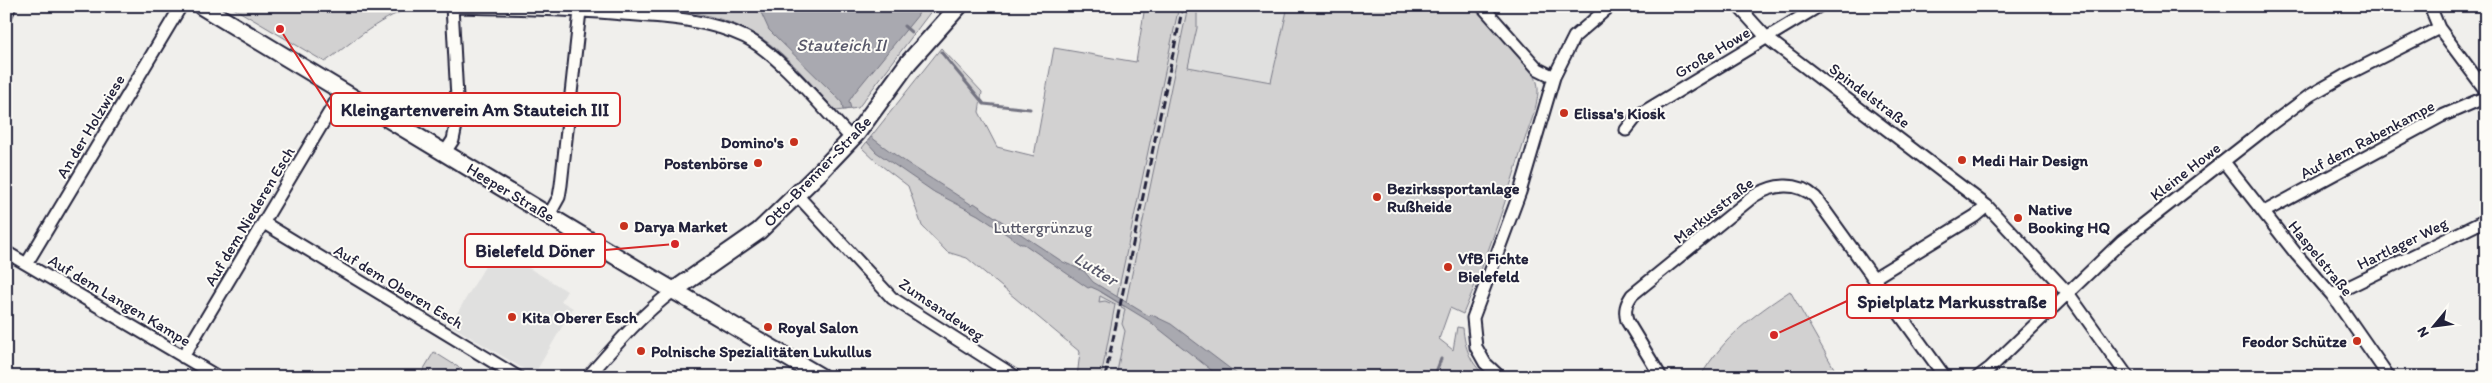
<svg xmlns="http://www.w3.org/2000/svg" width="2492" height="383" font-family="Itim,sans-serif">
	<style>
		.built { fill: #e0e0df }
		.green { fill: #d2d1d1; stroke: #7a7a86 }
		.water { fill: #a9a9b0; stroke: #737381 }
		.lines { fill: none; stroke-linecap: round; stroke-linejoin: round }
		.stream { stroke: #737381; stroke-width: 3 }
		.street-casing { stroke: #22223b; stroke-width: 15 }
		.secondary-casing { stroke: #22223b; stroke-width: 20 }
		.street { stroke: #fdfcf7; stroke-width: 11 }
		.secondary { stroke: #fdfcf7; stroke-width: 16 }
		.rail { stroke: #22223b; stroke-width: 3; stroke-dasharray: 8 4; stroke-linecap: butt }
		.poi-dot { fill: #c8321e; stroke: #fdfcf7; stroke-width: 2 }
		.labels { text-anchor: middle; stroke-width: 4; stroke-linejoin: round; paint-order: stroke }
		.street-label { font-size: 16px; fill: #22223b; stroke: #fdfcf7 }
		.poi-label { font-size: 16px; font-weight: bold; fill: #22223b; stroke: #fdfcf7; text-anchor: start }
		.park-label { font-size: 16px; fill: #575768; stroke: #fdfcf7 }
		.water-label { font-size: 18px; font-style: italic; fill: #58586a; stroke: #fdfcf7 }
		.leader { fill: none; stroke: #d62828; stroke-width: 2 }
		.callout-dot { fill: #d62828; stroke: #fdfcf7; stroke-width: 2 }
		.callout { fill: #fdfcf7; stroke: #d62828; stroke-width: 2 }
		.callout-label { font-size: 18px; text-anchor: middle; font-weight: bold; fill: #22223b }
	</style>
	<rect width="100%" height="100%" fill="#f0efec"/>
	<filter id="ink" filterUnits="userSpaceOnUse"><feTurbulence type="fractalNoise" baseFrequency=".02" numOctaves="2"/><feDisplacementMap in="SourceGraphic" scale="10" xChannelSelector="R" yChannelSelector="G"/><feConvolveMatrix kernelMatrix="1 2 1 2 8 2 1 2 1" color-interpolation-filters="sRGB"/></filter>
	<g filter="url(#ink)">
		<!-- built -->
		<path class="built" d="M1174 6H1288L1271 82 1188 67 1131 281 1122 324 1125 331 1116 377H1077L1093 322Z
			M496 248 567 291 561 301 573 308 534 375 450 325Z"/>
		<!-- green -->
		<path class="green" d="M230 6H418C382 15 354 41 325 62Z
			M642 6H935L858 108 836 111C816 90 797 66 775 48 737 17 690 10 642 6Z
			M1145 6H1179L1117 297 1102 288 1101 292 1125 307 1188 6H1197V28L1188 67 1271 82 1288 6H1475C1490 23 1532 63 1537 82 1542 98 1528 129 1523 145 1505 203 1487 259 1463 314L1450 308 1439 339 1453 350 1457 327 1463 328C1465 349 1470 362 1486 377H1116L1125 331 1122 324 1125 309 1100 296 1099 302 1105 301 1115 305 1101 377H1077L1080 352 967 258 947 252 922 226 908 186 878 163 862 148 941 48 982 92 979 112 997 147 1034 156 1054 48 1136 62Z
			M1790 291 1835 370 1816 377H1700C1725 336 1751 317 1790 291Z
			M434 352 474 377H419Z"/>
		<!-- water -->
		<path class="water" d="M758 6H920L918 15 855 92 849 101 851 109 843 110 842 103 835 95 769 30Z
			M871 137C903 162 936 181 972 205L974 203 1063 262 1084 271 1093 282 1149 316 1152 315 1171 324 1241 377H1220L1149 321 1098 290 1091 287 1088 288 1024 244H1021L978 215 934 192 876 152 867 142Z"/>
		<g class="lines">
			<!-- stream -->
			<path class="stream" d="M904 26 911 32
				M941 52 984 104 1030 109
				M1434 377 1441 359"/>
			<!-- street casing -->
			<g class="street-casing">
				<path id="street" d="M1482 6 1538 69 1554 77
					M1738 6 1767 38 1987 206 2068 293 2128 377
					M2430 6 2439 28 2486 91
					M452 7C509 8 566 9 623 14 664 17 707 19 745 37 779 54 824 110 852 139
					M6 15 10 6
					M1626 130 1637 116 1819 6
					M445 152 453 140 458 116 452 6
					M2224 162 2297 255 2332 295 2389 377
					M797 195 892 298 1016 377
					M2264 212 2442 116 2486 97
					M549 215 559 197 561 185 580 11
					M264 223 518 377
					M6 252 218 377
					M27 263 181 6
					M1874 278 1975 216 1987 206
					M2332 295 2486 220
					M183 357 342 91
					M588 377C615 346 640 316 673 291
					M1500 377 1485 363 1476 347 1473 318 1520 192 1554 77 1574 37 1610 6
					M1661 377 1627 321C1624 310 1626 304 1632 295L1754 196C1773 184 1797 181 1815 197L1945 377
					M1978 377 1990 368 2122 241 2270 125 2309 96 2344 76 2439 28"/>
			</g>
			<!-- secondary casing -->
			<g class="secondary-casing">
				<path id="secondary" d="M201 6 647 275 821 377
					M673 291 759 231 820 172 857 133 908 63 959 6"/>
			</g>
			<!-- street -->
			<use href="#street" class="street"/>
			<!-- secondary -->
			<use href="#secondary" class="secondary"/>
			<!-- rail -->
			<path class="rail" d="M1105 377 1183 6"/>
		</g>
	</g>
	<!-- markers -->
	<g class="poi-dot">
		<circle cx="1564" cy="113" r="5"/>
		<circle cx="794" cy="142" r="5"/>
		<circle cx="1962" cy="160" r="5"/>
		<circle cx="758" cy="163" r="5"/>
		<circle cx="1377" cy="197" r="5"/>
		<circle cx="2018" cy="218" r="5"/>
		<circle cx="624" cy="226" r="5"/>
		<circle cx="1448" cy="267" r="5"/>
		<circle cx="512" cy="317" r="5"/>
		<circle cx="768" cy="327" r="5"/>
		<circle cx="2357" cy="341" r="5"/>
		<circle cx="641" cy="351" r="5"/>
	</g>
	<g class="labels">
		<!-- street labels -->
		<g class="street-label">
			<text transform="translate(1712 52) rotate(-31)" y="6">Große Howe</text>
			<text transform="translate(1870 95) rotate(37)" y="6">Spindelstraße</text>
			<text transform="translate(90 126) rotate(-59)" y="6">An der Holzwiese</text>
			<text transform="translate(2367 139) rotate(-28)" y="6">Auf dem Rabenkampe</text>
			<text transform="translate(817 171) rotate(-46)" y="6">Otto-Brenner-Straße</text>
			<text transform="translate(2185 171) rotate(-38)" y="6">Kleine Howe</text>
			<text transform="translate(511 192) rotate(31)" y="6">Heeper Straße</text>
			<text transform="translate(1713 210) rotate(-38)" y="6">Markusstraße</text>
			<text transform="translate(249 216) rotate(-59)" y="6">Auf dem Niederen Esch</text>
			<text transform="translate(2402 243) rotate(-26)" y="6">Hartlager Weg</text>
			<text transform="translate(2321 258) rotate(51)" y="6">Haspelstraße</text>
			<text transform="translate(399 286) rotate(31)" y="6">Auf dem Oberen Esch</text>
			<text transform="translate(120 300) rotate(31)" y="6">Auf dem Langen Kampe</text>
			<text transform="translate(942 309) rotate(34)" y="6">Zumsandeweg</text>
		</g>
		<!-- poi labels -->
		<g class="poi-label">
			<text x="1574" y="119">Elissa's Kiosk</text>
			<text x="784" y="148" text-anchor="end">Domino's</text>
			<text x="1972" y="166">Medi Hair Design</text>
			<text x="748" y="169" text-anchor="end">Postenbörse</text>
			<text x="1387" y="194">Bezirkssportanlage<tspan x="1387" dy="18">Rußheide</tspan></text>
			<text x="2028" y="215">Native<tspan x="2028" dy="18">Booking HQ</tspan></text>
			<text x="634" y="232">Darya Market</text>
			<text x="1458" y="264">VfB Fichte<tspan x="1458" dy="18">Bielefeld</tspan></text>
			<text x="522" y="323">Kita Oberer Esch</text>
			<text x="778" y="333">Royal Salon</text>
			<text x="2347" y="347" text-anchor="end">Feodor Schütze</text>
			<text x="651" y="357">Polnische Spezialitäten Lukullus</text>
		</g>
		<!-- park labels -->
		<g class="park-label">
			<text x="1043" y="233">Luttergrünzug</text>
		</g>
		<!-- water labels -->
		<g class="water-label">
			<text x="841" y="51">Stauteich II</text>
			<text transform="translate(1096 269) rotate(32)" y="6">Lutter</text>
		</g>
	</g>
	<!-- callouts -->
	<path class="leader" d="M280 29L331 110M675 244L605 250M1774 335L1847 301"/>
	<g class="callout-dot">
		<circle cx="280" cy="29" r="5"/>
		<circle cx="675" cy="244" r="5"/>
		<circle cx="1774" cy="335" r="5"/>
	</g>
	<g class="callout">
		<rect x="331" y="93" width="289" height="33" rx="5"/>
		<rect x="465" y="234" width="140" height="33" rx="5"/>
		<rect x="1847" y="285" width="209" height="33" rx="5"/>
	</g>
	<g class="callout-label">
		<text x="475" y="116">Kleingartenverein Am Stauteich III</text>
		<text x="535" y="257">Bielefeld Döner</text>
		<text x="1952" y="308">Spielplatz Markusstraße</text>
	</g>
	<!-- margin -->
	<rect width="2492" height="383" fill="none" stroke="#fdfcf7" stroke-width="25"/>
	<rect x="12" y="12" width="2467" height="358" fill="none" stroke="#22223b" stroke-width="2" filter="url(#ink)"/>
	<!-- north arrow -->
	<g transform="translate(2434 326) rotate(241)" stroke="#fdfcf7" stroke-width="4" paint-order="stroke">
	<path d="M0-4L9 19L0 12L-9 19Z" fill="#22223b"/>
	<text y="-8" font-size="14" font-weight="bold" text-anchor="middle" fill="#22223b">N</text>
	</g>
</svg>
